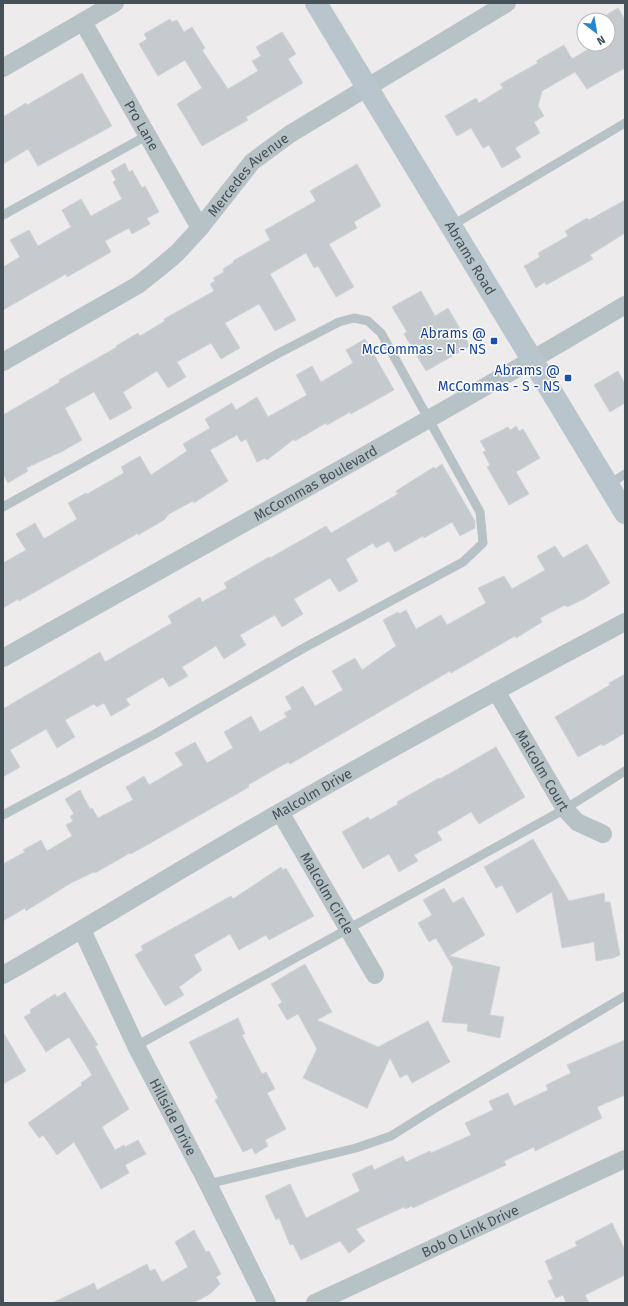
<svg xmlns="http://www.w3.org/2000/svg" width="628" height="1306" font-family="'Fira Sans',sans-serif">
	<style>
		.building { fill: #c5cace; stroke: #d0d3d7 }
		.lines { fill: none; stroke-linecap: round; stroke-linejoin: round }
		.service { stroke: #b7c2c7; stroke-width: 9 }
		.minor { stroke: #b7c2c7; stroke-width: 18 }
		.secondary { stroke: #b8c5cc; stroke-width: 22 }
		.transit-dot { fill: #1a4fb4; stroke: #fff; stroke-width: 1.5 }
		.labels { text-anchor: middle; stroke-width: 3; stroke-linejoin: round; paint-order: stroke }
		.street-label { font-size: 14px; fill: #455157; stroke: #fff }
		.transit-label { font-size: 14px; fill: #164399; stroke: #fff; text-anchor: end }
	</style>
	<rect width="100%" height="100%" fill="#eeebec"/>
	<!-- building -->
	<path class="building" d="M618 8 625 20V68L587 89 575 72 542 91 538 106 544 116 534 122 540 133 515 148 521 157 502 168 489 145 483 148 471 128 457 136 445 116 476 98 479 103 503 88 500 84 538 63 536 61 564 45 572 59 597 44H608V20H598Z
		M170 19 172 22 177 20 184 32 192 27 205 48 202 50 228 89 258 71 252 61 261 56 256 47 282 32 296 54 288 59 303 83 246 117 248 120 202 146 177 104 202 88 185 60 158 76 139 44 147 39 144 34Z
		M82 73 112 126 38 166 28 149 3 164V117L26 103 27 105Z
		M125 163 129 172 132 170 142 188 145 186 159 212 147 218 150 224 132 234 129 228 105 241 111 252 67 277 66 274 3 310V267L20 257 10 240 29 230 38 246 71 227 62 210 81 199 91 216 122 199 113 182 116 180 111 171Z
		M357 164 381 206 354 222 357 228 329 244 354 287 336 297 318 266 314 268 306 253 270 274 296 320 275 331 259 304 225 323 240 348 221 359 211 343 177 362 186 377 168 388 157 371 123 392 132 408 110 420 94 392 65 408 82 440 63 451 26 468 28 471 8 483 3 474V415L60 382 59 380 117 347 116 346 138 333 140 336 165 321 164 319 214 291 210 284 215 281 213 278 224 272 223 269 234 262 233 261 270 240 265 230 316 201 310 191Z
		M625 200V233L590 255 593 259 546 285 545 282 536 288 524 266 540 257 538 253 568 236 565 231 587 218 589 220Z
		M421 291 435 316 448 308 470 346 426 371 404 334 407 332 392 307Z
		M365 339 394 390 351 414 350 412 327 425 326 423 295 441 294 439 267 460 265 458 257 462 246 439 241 442 237 435 210 450 228 481 194 503 193 501 169 514 164 520 138 535 137 533 135 535 19 601 18 599 3 608V563L26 550 16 534 35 523 44 539 77 519 68 503 86 493 87 494 124 473 121 467 140 456 151 475 187 451 183 444 210 428 205 419 232 403 236 410 257 397 268 417 307 395 296 375 312 366 321 382 353 363 346 350Z
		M618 371 625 384V403L610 412 594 385Z
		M516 426 519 431 523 429 540 458 516 472 529 494 509 505 487 467 490 465 483 452 486 451 480 441 508 427 510 430Z
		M442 464 475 521V528L460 536 452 522 424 538 423 536 395 552 389 541 376 548 373 543 346 559 358 581 339 592 330 578 294 599 303 614 282 627 275 615 240 635 246 645 224 659 216 646 182 667 188 676 169 687 163 677 126 699 130 705 111 716 104 703 97 707 94 704 65 720 75 737 57 748 46 729 10 750 20 767 3 777V709L100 652 105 662 172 623 168 616 200 597 202 602 227 588 224 583 269 557 270 558 326 526 331 533 398 494 396 491 434 467 435 469Z
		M587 544 610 583 584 599 567 607 565 605 540 618 542 622 516 638 515 636 451 673 450 671 290 764 288 762 248 785 249 787 161 837 131 854 130 853 95 873 94 872 71 883 26 911 25 908 3 921V864L25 852 23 850 41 840 47 851 72 836 66 825 73 821 70 816 74 814 65 799 80 790 90 809 92 808 98 818 133 800 126 787 144 776 149 785 183 765 175 753 195 742 207 763 233 748 224 732 251 716 260 732 287 717 284 713 292 709 285 697 303 686 315 706 343 690 332 671 355 658 362 670 396 646 383 620 398 612 399 614 406 610 416 629 441 615 447 625 486 603 478 588 504 576 512 589 545 570 537 556 555 546 563 558Z
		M625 674V733L603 746 602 744 578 757 555 717 610 685 609 683Z
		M496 747 525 797 479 824 471 812 437 832 442 840 414 855 418 861 399 872 389 854 363 869 342 832 368 817 370 820 398 804 397 802 439 778 440 779Z
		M533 839 569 901 604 893 605 902H610L620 955 613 958 596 961 594 942 562 948 552 892 517 913 502 885 496 888 484 867Z
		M281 867 283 870 286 868 314 916 269 940 266 935 239 950 230 934 194 955 202 970 179 987 184 995 165 1006 135 955 143 950 141 946 231 896 233 899Z
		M444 888 453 903 463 897 485 935 449 956 500 967 490 1015 504 1017 500 1038 467 1031 468 1024 442 1022 453 967 436 938 429 942 418 923 432 915 423 900Z
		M305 964 332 1012 317 1020 378 1047 428 1021 450 1062 412 1083 407 1074 400 1078 390 1058 367 1108 303 1078 317 1049 298 1014 287 1020 278 1005 282 1002 271 984Z
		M65 992 98 1045 95 1046 129 1109 102 1127 115 1150 124 1145 125 1147 138 1140 146 1154 125 1165 129 1173 101 1189 74 1142 57 1155 43 1135 39 1138 28 1123 82 1085 81 1083 92 1075 69 1037 46 1052 24 1017 31 1013 30 1010 55 994 57 997Z
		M238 1018 245 1034 242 1035 262 1074 266 1072 275 1089 267 1093 286 1129 265 1140 268 1146 255 1154 252 1148 243 1152 215 1100 218 1098 189 1042Z
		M3 1032 26 1071 3 1084Z
		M625 1040V1095L597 1107 602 1118 535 1151 534 1147 504 1161 506 1165 413 1208 412 1206 405 1209 404 1207 356 1229 365 1241 349 1253 340 1241 301 1260 293 1244 290 1245 279 1218 276 1220 265 1196 290 1184 306 1218 360 1191 352 1174 372 1165 374 1170 403 1156 406 1162 430 1151 431 1153 471 1135 465 1123 493 1110 489 1101 508 1093 514 1106 548 1090 546 1085 571 1073 567 1065Z
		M612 1223 625 1250V1275L585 1295 589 1303H566L563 1295 556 1298 548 1281 553 1279 545 1261 577 1246 575 1242Z
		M194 1230 206 1252 209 1251 221 1274 216 1277 220 1284 210 1294 193 1303H52L94 1283 97 1290 147 1264 150 1271 155 1269 162 1282 188 1267 175 1242Z"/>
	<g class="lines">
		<!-- service -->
		<path class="service" d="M3 215 148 135
			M451 226 625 123
			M608 485 625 474
			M3 507 279 353 339 322 354 318 368 321 381 333 480 512 483 543 463 562 302 649 155 734 3 815
			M136 1046 565 809 625 771
			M208 1184 356 1148 391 1136 434 1109 625 996"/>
		<!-- minor -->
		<g class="minor">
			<path id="s1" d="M83 22 200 228"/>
			<path d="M3 68 115 3"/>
			<path id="s2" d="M3 362 138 285 158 269 177 253 200 228 252 162 290 134 507 3"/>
			<path id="s3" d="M3 658C211 541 420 427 625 305"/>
			<path id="s4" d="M496 691 565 809 577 822 603 834"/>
			<path id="s5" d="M280 812 375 975"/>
			<path id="s6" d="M82 930 136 1046 208 1184 267 1303"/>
			<path id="s7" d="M3 975C97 922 188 864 282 811 395 746 510 683 625 622"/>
			<path id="s8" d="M315 1303 625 1159"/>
		</g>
		<!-- secondary -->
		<path class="secondary" id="s9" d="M316 3 625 513"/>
	</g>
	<!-- markers -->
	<g class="transit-dot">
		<rect x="490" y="337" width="8" height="8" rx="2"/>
		<rect x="564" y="374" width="8" height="8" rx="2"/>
	</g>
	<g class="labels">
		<!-- street labels -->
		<g class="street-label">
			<text dy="5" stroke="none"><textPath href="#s1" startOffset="119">Pro Lane</textPath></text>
			<text dy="5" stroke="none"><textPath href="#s2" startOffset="312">Mercedes Avenue</textPath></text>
			<text dy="5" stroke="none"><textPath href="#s9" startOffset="298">Abrams Road</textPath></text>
			<text dy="5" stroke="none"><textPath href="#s3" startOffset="358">McCommas Boulevard</textPath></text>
			<text dy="5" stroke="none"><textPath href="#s4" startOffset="92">Malcolm Court</textPath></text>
			<text dy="5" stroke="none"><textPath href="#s7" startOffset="358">Malcolm Drive</textPath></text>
			<text dy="5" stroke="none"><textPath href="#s5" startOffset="94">Malcolm Circle</textPath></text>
			<text dy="5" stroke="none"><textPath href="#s6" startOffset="208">Hillside Drive</textPath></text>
			<text dy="5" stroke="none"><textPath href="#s8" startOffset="171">Bob O Link Drive</textPath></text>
		</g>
		<!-- transit labels -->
		<g class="transit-label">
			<text x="486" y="338">Abrams @<tspan x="486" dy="16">McCommas - N - NS</tspan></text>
			<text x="560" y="375">Abrams @<tspan x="560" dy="16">McCommas - S - NS</tspan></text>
		</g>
	</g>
	<!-- border -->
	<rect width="628" height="1306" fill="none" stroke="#455157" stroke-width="8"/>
	<!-- north arrow -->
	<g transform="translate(596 32) rotate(149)"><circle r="19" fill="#ffffff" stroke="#b5b9bc"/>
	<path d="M0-3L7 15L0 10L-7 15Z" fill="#2485d0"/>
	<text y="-6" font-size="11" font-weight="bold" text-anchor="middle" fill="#455157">N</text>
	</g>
</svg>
